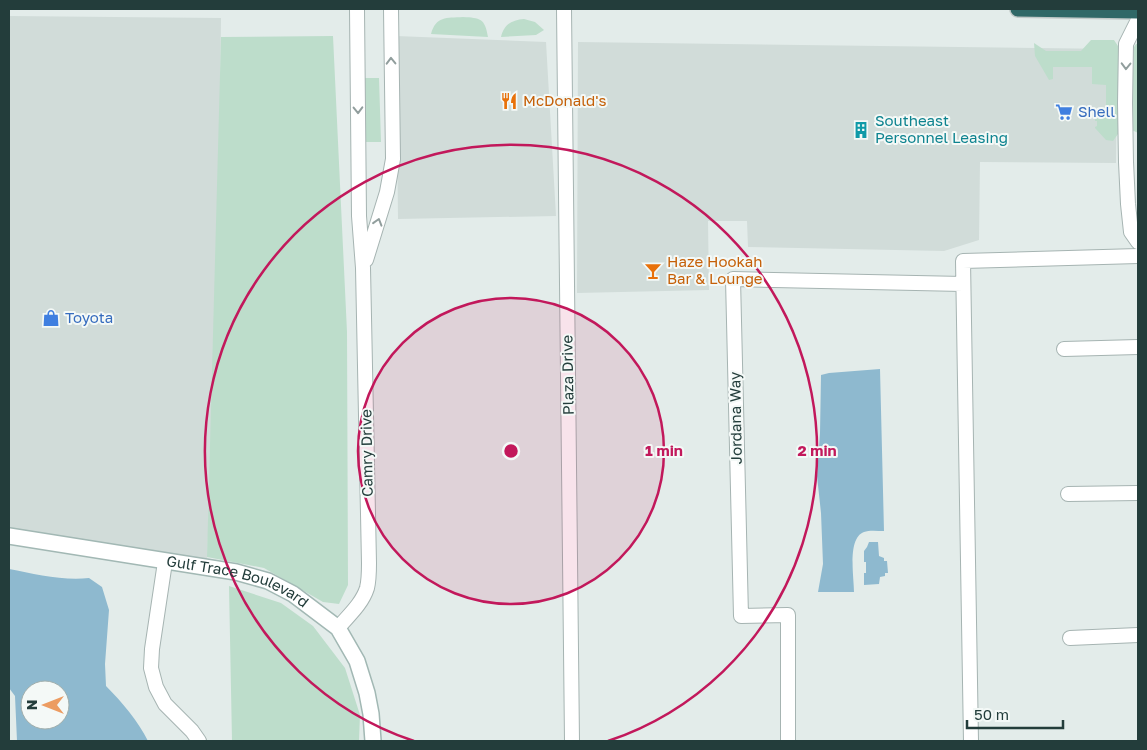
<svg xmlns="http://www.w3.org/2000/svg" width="1147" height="750" font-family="'Golos Text',sans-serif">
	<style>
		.built { fill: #d1dcd9 }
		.green { fill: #bdddcb }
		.water { fill: #8eb9cf; fill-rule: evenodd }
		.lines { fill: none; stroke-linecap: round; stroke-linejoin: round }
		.street-casing { stroke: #a6b4b2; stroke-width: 16 }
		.secondary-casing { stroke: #a2b8b4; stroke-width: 18 }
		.highway-casing { stroke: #c1c9c8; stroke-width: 18 }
		.street { stroke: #fff; stroke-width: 14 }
		.secondary { stroke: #fff; stroke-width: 15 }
		.highway { stroke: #306867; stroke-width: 15 }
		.oneway { stroke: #919e9d }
		.ring { fill: none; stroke: #c2185b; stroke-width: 2.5 }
		.labels { text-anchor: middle; stroke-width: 4; stroke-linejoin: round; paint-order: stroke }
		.food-label { font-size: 15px; fill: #c56008; stroke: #f4f9f7; text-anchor: start }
		.shop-label { font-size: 15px; fill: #366cbe; stroke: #f4f9f7; text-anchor: start }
		.culture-label { font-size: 15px; fill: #0d838f; stroke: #f4f9f7; text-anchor: start }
		.street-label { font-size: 15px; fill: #233d3b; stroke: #f4f9f7 }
		.centre { fill: #c2185b; stroke: #f4f9f7; stroke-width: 2.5 }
		.ring-label { font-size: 15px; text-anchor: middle; font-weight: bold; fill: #c2185b; stroke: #f4f9f7; stroke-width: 4; stroke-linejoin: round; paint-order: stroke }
	</style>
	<rect width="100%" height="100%" fill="#e3ecea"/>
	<!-- built -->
	<path class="built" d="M9 16 221 18 219 205 207 564 9 529Z
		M396 36 546 42 556 216 398 219Z
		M578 42 1117 49 1116 163 980 162 979 240 944 251 748 247 747 221H708L709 290 577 293Z"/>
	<!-- green -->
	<path class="green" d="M463 17C480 18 485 18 488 37L431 34C436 16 446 18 463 17Z
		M524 19 535 22 544 30 536 35 501 37C504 24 512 20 524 19Z
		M333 36 347 332 348 585 339 604 323 602 264 568 207 557 221 37Z
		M1091 40H1114L1118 46V134L1113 141 1106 140 1095 128V127L1097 126V121H1095L1096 112H1106V85L1092 84V67H1053V79L1049 80 1035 56 1034 43 1046 51H1081Z
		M1136 44H1138V133L1132 130 1131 124 1134 47Z
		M365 78H379L381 142H366Z
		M229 586 281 603 313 626 345 668 360 715 359 741H232Z"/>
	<!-- water -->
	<path class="water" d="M880 369 884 531C877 531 869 530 864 532 847 538 854 577 854 592H818L823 564 821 513 817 476 820 433 821 375 829 373Z
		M869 542H878L879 556 884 558V561H887L888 573H885V576L880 577 879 584 864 585V573H866V562H864V551L867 547Z
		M9 569C35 574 63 581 89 578L102 587 109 610 105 664 106 686C122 702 138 721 148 741H17L15 696 9 688ZM30 690H60V720H30Z"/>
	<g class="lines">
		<!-- street casing -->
		<g class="street-casing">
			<path id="street" d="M564 9 572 741
				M1138 20 1126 44 1125 103 1126 162 1128 204 1131 232 1138 242
				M366 260 387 192 393 159 391 9
				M1064 349 1138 347
				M1068 494 1138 493
				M165 562 152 649 151 668 156 687 165 704 192 731 199 741
				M338 628C348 616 362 604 367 588 369 580 369 571 369 563L363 268 359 216 357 9
				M1070 638 1138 635
				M788 741V615L741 616 733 279 963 284
				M971 741 963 261 1138 256"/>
		</g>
		<!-- secondary casing -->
		<g class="secondary-casing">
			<g id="secondary">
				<path id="s1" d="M9 536 236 572 268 581 293 594 338 628 357 661 367 693 371 714 373 741"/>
			</g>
		</g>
		<!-- highway casing -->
		<g class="highway-casing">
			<path id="highway" d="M1018 9 1138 11"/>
		</g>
		<!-- street -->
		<use href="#street" class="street"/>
		<!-- secondary -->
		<use href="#secondary" class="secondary"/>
		<!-- highway -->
		<use href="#highway" class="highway"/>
	</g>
	<!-- one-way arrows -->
	<defs><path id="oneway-chevron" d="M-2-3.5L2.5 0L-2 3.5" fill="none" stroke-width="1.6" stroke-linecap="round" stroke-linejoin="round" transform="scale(1.25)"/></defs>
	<g class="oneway">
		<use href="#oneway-chevron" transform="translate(391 61) rotate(-91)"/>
		<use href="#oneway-chevron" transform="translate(1126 66) rotate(91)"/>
		<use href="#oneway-chevron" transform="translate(358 110) rotate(89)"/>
		<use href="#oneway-chevron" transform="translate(378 222) rotate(-73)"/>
	</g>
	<!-- distance rings -->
	<circle cx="511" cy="451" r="153" fill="#c2185b" fill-opacity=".12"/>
	<g class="ring">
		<circle cx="511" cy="451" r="153"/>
		<path d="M414 741A306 306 0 1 1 608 741"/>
	</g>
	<!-- icons -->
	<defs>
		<g id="restaurant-bare" transform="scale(1.35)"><path d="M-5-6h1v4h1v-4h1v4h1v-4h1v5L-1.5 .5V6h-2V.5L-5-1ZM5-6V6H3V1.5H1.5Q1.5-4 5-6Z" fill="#e8710a" stroke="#f4f9f7" stroke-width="2.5" paint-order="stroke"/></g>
		<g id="supermarket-bare" transform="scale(1.35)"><path d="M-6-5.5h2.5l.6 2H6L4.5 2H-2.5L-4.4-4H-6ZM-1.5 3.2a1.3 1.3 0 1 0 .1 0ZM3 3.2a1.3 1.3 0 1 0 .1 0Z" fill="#3f7fe0" stroke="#f4f9f7" stroke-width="2.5" paint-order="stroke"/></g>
		<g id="building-bare" transform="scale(1.35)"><path d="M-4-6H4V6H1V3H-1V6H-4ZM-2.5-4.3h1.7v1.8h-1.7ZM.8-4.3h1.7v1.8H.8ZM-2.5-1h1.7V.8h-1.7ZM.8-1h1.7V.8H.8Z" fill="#0f9aa8" stroke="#f4f9f7" stroke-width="2.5" paint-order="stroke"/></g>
		<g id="bar-bare" transform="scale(1.35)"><path d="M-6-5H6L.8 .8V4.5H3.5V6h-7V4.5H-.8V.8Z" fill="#e8710a" stroke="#f4f9f7" stroke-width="2.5" paint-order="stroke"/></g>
		<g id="shop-bare" transform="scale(1.35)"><path d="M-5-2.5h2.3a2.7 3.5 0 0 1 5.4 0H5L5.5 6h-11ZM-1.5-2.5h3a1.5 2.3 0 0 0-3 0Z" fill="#3f7fe0" stroke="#f4f9f7" stroke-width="2.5" paint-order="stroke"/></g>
	</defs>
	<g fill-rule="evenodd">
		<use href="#restaurant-bare" x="509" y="101"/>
		<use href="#supermarket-bare" x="1064" y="112"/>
		<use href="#building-bare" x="861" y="130"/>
		<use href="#bar-bare" x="653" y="271"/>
		<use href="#shop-bare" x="51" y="318"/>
	</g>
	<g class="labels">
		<!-- food labels -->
		<g class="food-label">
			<text x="523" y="106">McDonald's</text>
			<text x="667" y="267">Haze Hookah<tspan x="667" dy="17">Bar &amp; Lounge</tspan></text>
		</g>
		<!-- shop labels -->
		<g class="shop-label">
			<text x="1078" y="117">Shell</text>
			<text x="65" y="323">Toyota</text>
		</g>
		<!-- culture labels -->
		<g class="culture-label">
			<text x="875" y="126">Southeast<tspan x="875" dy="17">Personnel Leasing</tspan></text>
		</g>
		<!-- street labels -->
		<g class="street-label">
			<text transform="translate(568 375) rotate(-91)" y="5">Plaza Drive</text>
			<text transform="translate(736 418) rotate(-91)" y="5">Jordana Way</text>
			<text transform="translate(367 453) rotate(-91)" y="5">Camry Drive</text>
			<text dy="5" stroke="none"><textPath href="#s1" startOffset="234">Gulf Trace Boulevard</textPath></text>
		</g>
	</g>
	<circle cx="511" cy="451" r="8" class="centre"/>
	<g class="ring-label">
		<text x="664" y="456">1 min</text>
		<text x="817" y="456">2 min</text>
	</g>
	<!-- border -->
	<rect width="1147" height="750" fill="none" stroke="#233d3b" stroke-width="20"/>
	<!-- north arrow -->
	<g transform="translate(45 705) rotate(270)"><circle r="24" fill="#f4f9f7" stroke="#a0aeac"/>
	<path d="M0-4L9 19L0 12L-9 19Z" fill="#ec9c61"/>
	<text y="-8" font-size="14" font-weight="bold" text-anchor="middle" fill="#233d3b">N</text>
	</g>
	<!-- scale -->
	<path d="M967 720v8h96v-8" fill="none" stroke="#233d3b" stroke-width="2.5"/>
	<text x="974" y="720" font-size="15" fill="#233d3b" stroke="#f4f9f7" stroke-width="4" paint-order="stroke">50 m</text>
</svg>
